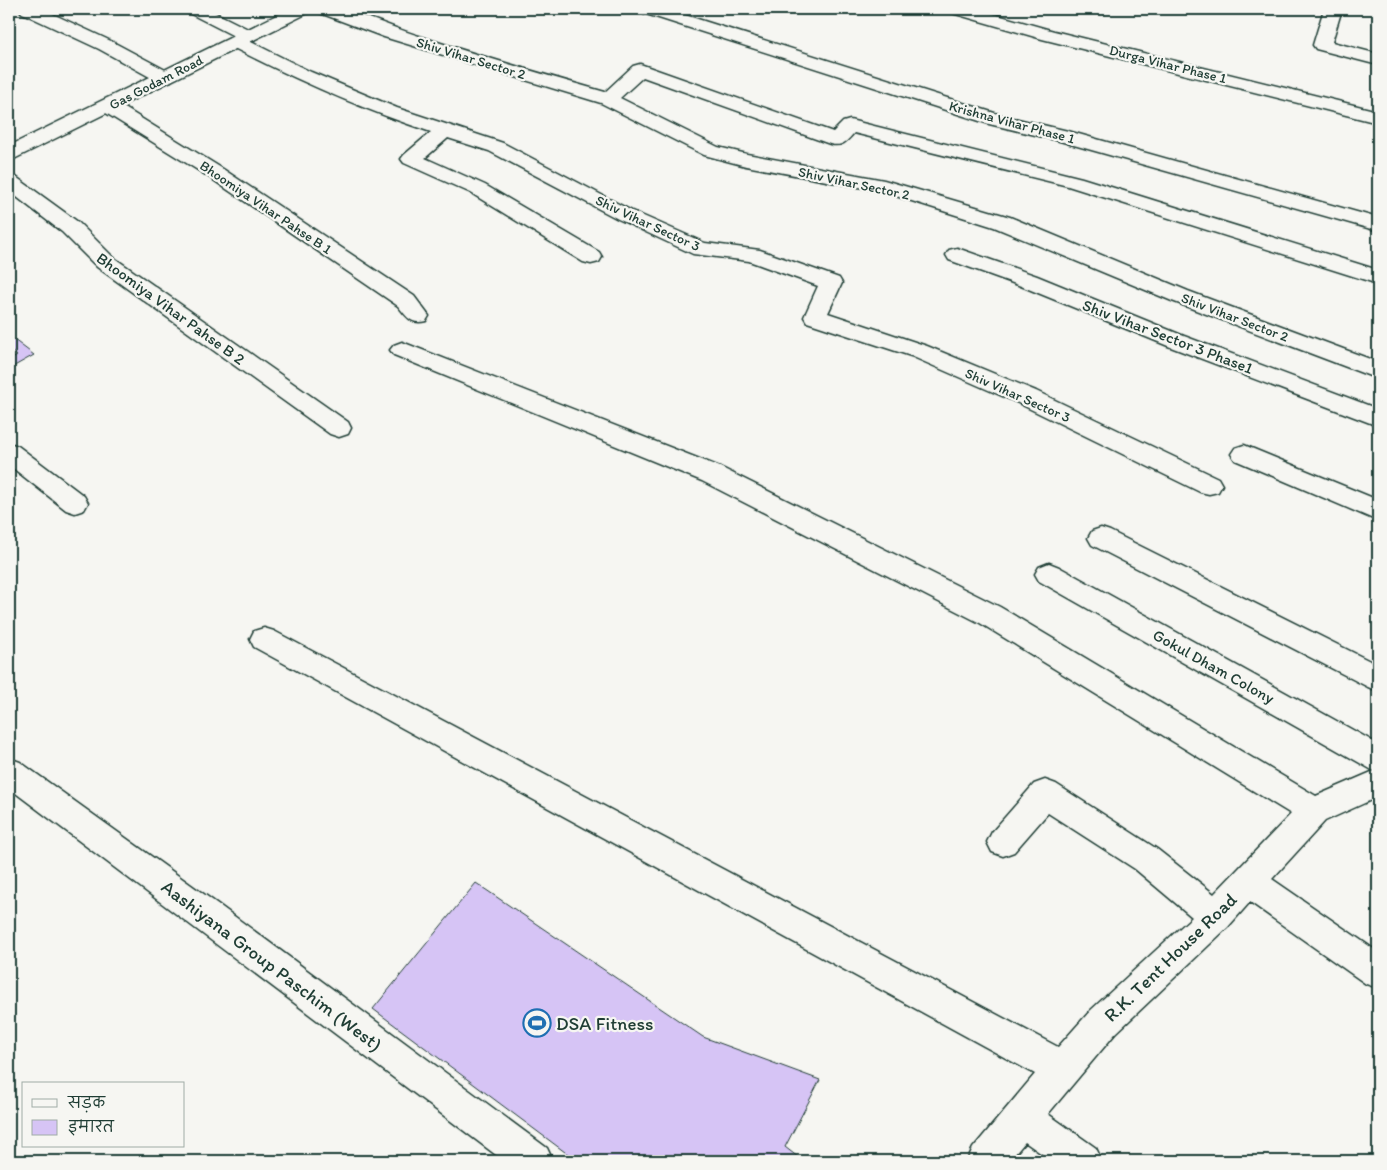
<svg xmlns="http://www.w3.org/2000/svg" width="1387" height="1170" font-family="Itim,'Playpen Sans Deva',sans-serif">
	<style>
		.building { fill: #d6c4f5; stroke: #1f3d34 }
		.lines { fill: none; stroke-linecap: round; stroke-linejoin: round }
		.street-casing { stroke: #1f3d34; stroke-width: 3 }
		.secondary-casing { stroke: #1f3d34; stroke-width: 3 }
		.street { fill: #f6f6f2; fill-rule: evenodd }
		.secondary { fill: #f6f6f2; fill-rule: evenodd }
		.labels { text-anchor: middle; stroke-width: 4.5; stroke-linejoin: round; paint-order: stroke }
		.far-street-label { font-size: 14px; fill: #1f3d34; stroke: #f6f6f2 }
		.street-label { font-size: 16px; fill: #1f3d34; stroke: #f6f6f2 }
		.near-street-label { font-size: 19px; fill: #1f3d34; stroke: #f6f6f2 }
		.near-poi-label { font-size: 19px; fill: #1f3d34; stroke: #f6f6f2; text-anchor: start }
	</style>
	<rect width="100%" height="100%" fill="#f6f6f2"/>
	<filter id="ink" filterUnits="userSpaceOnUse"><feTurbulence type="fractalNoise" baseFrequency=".02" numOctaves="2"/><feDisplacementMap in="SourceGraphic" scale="10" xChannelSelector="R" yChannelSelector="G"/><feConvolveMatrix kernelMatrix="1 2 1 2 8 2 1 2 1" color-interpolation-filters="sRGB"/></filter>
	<g filter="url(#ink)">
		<!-- building -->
		<path class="building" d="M9 336 34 355 9 369V361L17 356 9 349Z
			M476 883 703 1037 820 1080 785 1147 803 1161H577L373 1009Z"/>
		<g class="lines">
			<!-- street casing -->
			<g class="street-casing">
				<path id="street" d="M19 9H42L111 41 171 73 173 77 171 81 164 83 157 81 99 49 22 13Z
					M186 9H208L254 32 257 36 254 40 249 41 311 72 397 108 503 143 632 211 705 243 760 250 839 278 842 283 828 313 927 346 1036 391 1218 478 1222 485 1218 492 1209 494 1200 492 1018 403 911 356 807 322 804 317 818 286 749 261 693 254 618 219 489 151 448 138 425 158 485 185 599 252 602 257 599 262 591 264 583 262 471 193 404 163 401 159 404 155 431 132C361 109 295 79 230 46L227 42 230 38 236 37 189 13Z
					M317 9C352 7 386 26 419 36 480 56 542 74 605 92L633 66 640 64 833 132 843 122 850 120 1082 178 1378 270V284L1068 186 854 133C846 142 842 147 830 144L643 77 620 98 718 147 747 154 884 180 1010 217 1188 291 1378 362V379L1172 301 994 227 880 191 746 166 704 155 601 103 384 37 320 13Z
					M640 9H666L1001 115 1068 131 1378 218V231L1056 140 989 124 643 13Z
					M949 9H976L1054 31 1378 111V123L1042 39 952 13Z
					M1324 9H1342L1332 42 1378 54V65L1316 49 1313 45Z
					M108 100 115 102 223 169 414 296 429 316 426 321C411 325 407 317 398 306L209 177 101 110 98 106 101 102Z
					M9 175 16 177 78 222 113 257 348 422 351 428 348 434 339 437 330 434 97 267 62 232 9 191Z
					M957 248 1037 276 1184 336 1378 409V426L1168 346 1021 286 949 260 946 255 949 250Z
					M402 342 720 467 1000 607 1316 796 1374 771 1039 581 1035 574 1039 567 1049 563 1059 567 1378 744V797L1325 821 1272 879 1378 952V988L1366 984 1250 902 1228 927 1115 1034 1048 1114 1096 1148 1102 1161H1052L1025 1142 1009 1161H967L973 1148 1035 1074 254 647 250 639 254 631 264 628 274 631 1058 1047 1091 1010 1192 917 1135 869 1048 813 1014 852 1003 856 992 852 987 842 992 832 1034 784 1045 780 1056 784 1157 849 1214 894 1291 814 980 623 702 481 394 355 390 350 394 345Z
					M9 443 18 446 84 496 88 503 84 510 75 513 66 510 9 465Z
					M1244 445 1378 500V521L1235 460 1231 454 1235 448Z
					M1101 528 1110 531 1378 665V691L1368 687 1092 545 1088 538 1092 531Z
					M9 758 20 762 219 905 547 1148 553 1161H504L9 788Z"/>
			</g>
			<!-- secondary casing -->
			<g class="secondary-casing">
				<path id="secondary" d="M289 9H311L308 13 16 158 9 160V146Z"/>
			</g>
			<!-- street -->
			<use href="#street" class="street"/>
			<!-- secondary -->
			<use href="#secondary" class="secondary"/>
		</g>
	</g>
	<!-- icons -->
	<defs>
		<g id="stadium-ring" transform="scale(1.4375)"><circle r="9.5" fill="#f6f6f2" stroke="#1f6fb2" stroke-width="1.5"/><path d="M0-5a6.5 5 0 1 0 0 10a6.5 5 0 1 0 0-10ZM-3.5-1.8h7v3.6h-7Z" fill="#1f6fb2"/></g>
	</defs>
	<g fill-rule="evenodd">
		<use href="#stadium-ring" x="537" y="1023"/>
	</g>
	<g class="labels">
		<!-- far-street labels -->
		<g class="far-street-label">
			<text transform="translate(471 58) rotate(17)" y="5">Shiv Vihar Sector 2</text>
			<text transform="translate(1168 64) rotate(14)" y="5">Durga Vihar Phase 1</text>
			<text transform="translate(156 82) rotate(-27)" y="5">Gas Godam Road</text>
			<text transform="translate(1012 122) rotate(15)" y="5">Krishna Vihar Phase 1</text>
			<text transform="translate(854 183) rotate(12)" y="5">Shiv Vihar Sector 2</text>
			<text transform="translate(266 207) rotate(34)" y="5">Bhoomiya Vihar Pahse B 1</text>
			<text transform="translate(648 223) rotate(25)" y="5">Shiv Vihar Sector 3</text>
			<text transform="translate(1235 317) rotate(21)" y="5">Shiv Vihar Sector 2</text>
			<text transform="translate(1018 395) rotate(24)" y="5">Shiv Vihar Sector 3</text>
		</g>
		<!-- street labels -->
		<g class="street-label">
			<text transform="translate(171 308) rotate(36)" y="6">Bhoomiya Vihar Pahse B 2</text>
			<text transform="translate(1168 336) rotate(21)" y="6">Shiv Vihar Sector 3 Phase1</text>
			<text transform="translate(1214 666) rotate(29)" y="6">Gokul Dham Colony</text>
		</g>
		<!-- near-street labels -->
		<g class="near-street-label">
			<text transform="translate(1170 957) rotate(-44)" y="7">R.K. Tent House Road</text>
			<text transform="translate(272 965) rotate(37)" y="7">Aashiyana Group Paschim (West)</text>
		</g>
		<!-- near-poi labels -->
		<g class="near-poi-label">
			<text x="556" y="1030">DSA Fitness</text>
		</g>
	</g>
	<!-- margin -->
	<rect width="1387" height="1170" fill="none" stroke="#f6f6f2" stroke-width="30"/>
	<rect x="15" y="15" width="1357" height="1140" fill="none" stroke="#1f3d34" stroke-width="2" filter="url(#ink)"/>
	<!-- legend -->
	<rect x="22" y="1082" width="162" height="65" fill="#f6f6f2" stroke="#a0aca6"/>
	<rect x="32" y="1099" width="25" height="8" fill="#f6f6f2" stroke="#a0aca6"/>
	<text x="68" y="1108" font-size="15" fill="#1f3d34">सड़क</text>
	<rect x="32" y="1120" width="25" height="15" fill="#d6c4f5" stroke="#a0aca6"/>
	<text x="68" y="1132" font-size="15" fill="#1f3d34">इमारत</text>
</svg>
